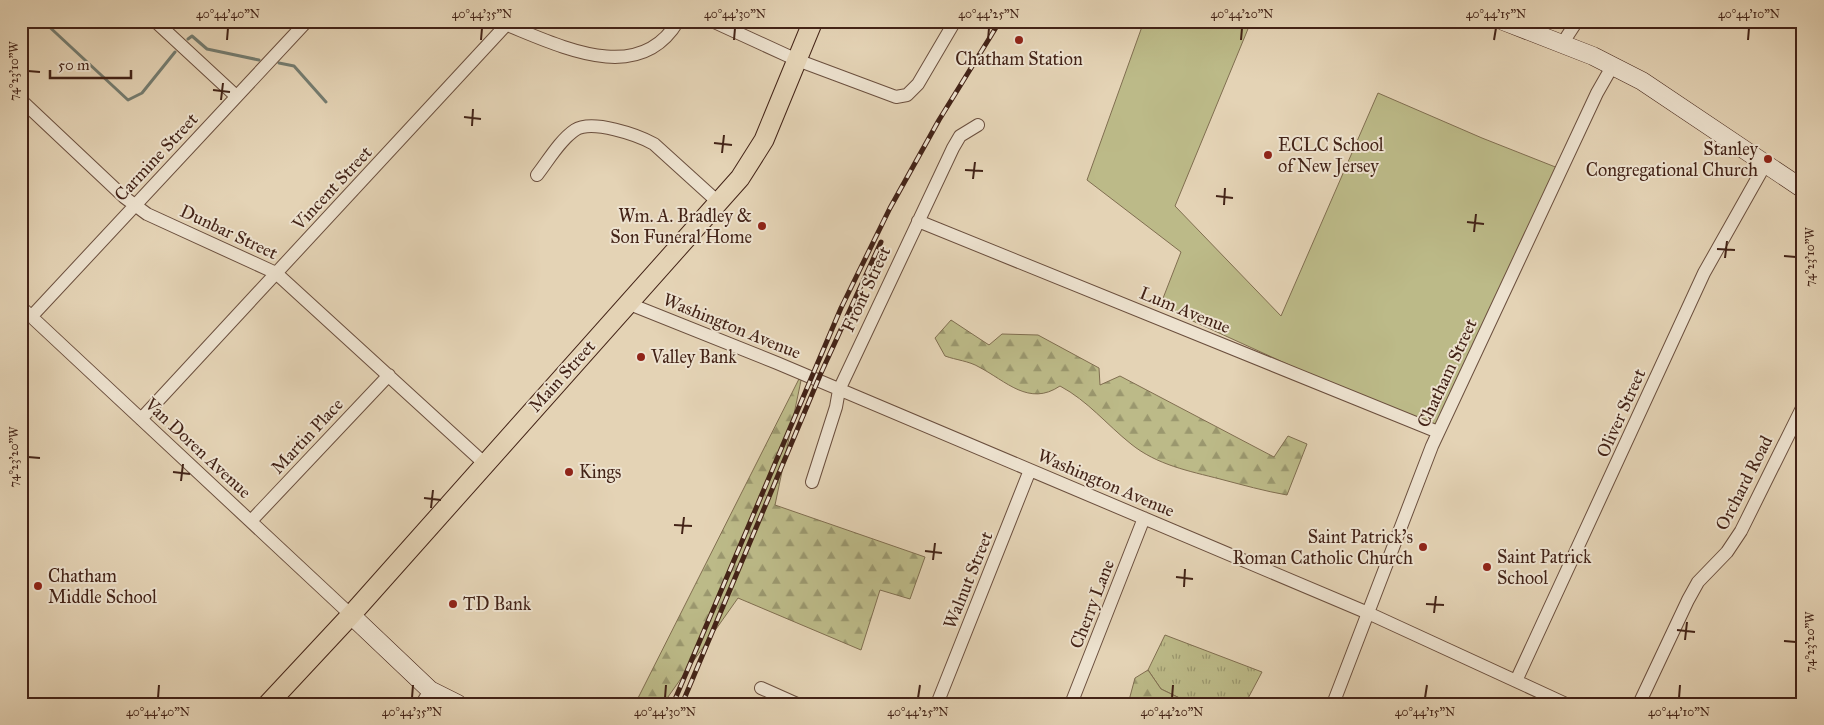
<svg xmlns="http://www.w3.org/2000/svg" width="1824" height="725" font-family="'IM FELL Great Primer',serif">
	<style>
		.grass { fill: url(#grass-tufts); stroke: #806e50 }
		.forest { fill: url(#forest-firs); stroke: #806e50 }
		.park { fill: #bcba88; stroke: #806e50 }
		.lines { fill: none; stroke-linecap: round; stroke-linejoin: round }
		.stream { stroke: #747c70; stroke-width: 3 }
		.street-casing { stroke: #6b4f3e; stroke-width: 14 }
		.secondary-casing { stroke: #432317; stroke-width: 19 }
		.primary-casing { stroke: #432317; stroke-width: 21 }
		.street { stroke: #ede2cf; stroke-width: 12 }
		.secondary { stroke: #ede2cf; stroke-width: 18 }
		.primary { stroke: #e4d3b5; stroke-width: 19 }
		.rail-casing { stroke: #432317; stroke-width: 5 }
		.rail { stroke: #ede2cf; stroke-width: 3; stroke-dasharray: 9; stroke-linecap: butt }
		.ticks { fill: none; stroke: #432317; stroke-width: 2 }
		.poi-dot { fill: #8f2418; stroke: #ede2cf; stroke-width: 2 }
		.labels { text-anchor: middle; stroke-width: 4; stroke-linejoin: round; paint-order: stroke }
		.poi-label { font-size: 18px; fill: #432317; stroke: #ede2cf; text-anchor: start }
		.street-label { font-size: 18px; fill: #432317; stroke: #ede2cf }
		.neatline { fill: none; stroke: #432317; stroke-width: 2 }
		.ticks-label { font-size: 12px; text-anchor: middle; fill: #432317 }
	</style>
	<defs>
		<pattern id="grass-tufts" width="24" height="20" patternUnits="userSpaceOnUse" patternTransform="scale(1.25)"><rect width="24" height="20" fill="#bcba88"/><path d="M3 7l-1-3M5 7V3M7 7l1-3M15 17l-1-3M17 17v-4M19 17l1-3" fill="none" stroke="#9a976e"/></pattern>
		<pattern id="forest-firs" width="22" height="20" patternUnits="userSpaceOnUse" patternTransform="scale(1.25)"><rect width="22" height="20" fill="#bcba88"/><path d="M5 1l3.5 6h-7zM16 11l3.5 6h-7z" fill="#9a976e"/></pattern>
	</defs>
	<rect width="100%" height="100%" fill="#e4d3b5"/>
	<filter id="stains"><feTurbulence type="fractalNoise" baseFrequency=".004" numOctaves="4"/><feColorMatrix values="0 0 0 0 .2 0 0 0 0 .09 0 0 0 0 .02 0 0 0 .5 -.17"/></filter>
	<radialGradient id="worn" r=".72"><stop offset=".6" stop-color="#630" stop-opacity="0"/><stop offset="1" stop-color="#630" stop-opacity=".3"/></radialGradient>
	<!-- grass -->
	<path class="grass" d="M1165 635 1262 672 1245 704H1192L1161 689 1148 670Z"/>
	<!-- forest -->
	<path class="forest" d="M951 320 989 345 1002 334 1038 335 1099 368 1100 385 1120 376 1274 457 1288 436 1307 444 1287 495C1264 491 1243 485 1220 479 1189 471 1157 465 1131 444 1106 424 1088 401 1060 386 1029 407 1006 381 979 367 969 361 956 360 945 356L935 338Z
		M803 371 775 505 925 557 910 599 880 590 861 650 738 598 663 704H635Z
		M1148 670 1161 689 1192 704H1128L1135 678Z"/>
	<!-- park -->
	<path class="park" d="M1144 21H1243L1250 24 1175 206 1281 316 1378 93 1482 138 1563 170 1436 432 1160 306 1181 252 1087 180Z"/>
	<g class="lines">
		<!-- stream -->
		<path class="stream" d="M43 21 128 100 142 93 175 52
			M188 39 192 36 207 49 259 60
			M279 63 294 66 326 102"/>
		<!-- street casing -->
		<g class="street-casing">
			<path id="street" d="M155 21 236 96
				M497 21C553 42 637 90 678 21
				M712 21 797 60 896 97 907 95 918 84 955 21
				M1562 44 1577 21
				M21 100 124 197 147 214 276 273 484 463
				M537 175C548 161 560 140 575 130 592 119 638 135 654 144L718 202
				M918 221 1438 432
				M627 303 777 363 1368 613 1566 704
				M21 307 351 615
				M31 317 307 21
				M141 419 506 25
				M812 482 836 407 839 390 953 148 960 136 978 125
				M251 521 389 375
				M1516 681 1704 273 1766 163
				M761 688 797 704
				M422 704 430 690
				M937 704 1030 470
				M1071 704 1144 518
				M1333 704 1432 446 1597 93 1613 65
				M1639 704 1688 600 1698 582 1727 552 1741 531 1803 406"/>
		</g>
		<!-- secondary casing -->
		<g class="secondary-casing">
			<path id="secondary" d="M1503 21 1593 56 1642 81 1803 189
				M351 615 430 690 458 704"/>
		</g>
		<!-- primary casing -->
		<g class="primary-casing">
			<path id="primary" d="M268 704 351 615 740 178 764 140 813 21"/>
		</g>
		<!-- street -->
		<use href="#street" class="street"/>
		<!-- secondary -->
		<use href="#secondary" class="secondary"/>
		<!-- primary -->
		<use href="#primary" class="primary"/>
		<!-- rail casing -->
		<g class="rail-casing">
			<path id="rail" d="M673 704 841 308 890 208 939 120 1000 21
				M682 704 821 373 881 242"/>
		</g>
		<!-- rail -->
		<use href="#rail" class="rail"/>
	</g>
	<!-- ticks -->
	<path class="ticks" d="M227 40 228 28M481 40 482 28M734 40 735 28M988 40 989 28M1241 40 1242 28M1494 40 1496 28M1748 40 1749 28M28 71 40 72M213 90 230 92M221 100 223 83M464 117 481 119M472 126 473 109M714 143 732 145M722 153 724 135M965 170 983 171M973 179 975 162M1216 196 1233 198M1224 205 1225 188M1467 222 1484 224M1474 232 1476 214M1717 249 1735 250M1784 256 1796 257M1725 258 1727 241M28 457 40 458M173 472 190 474M181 481 183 464M424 498 441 500M431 508 433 490M674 525 692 526M682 534 684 517M925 551 942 553M933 560 935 543M1176 577 1193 579M1184 587 1185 569M1426 604 1444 605M1434 613 1436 596M1677 630 1695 632M1685 640 1687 622M1784 641 1796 642M158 698 159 685M412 698 413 685M665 698 666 685M918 698 920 685M1172 698 1173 685M1425 698 1427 685M1679 698 1680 685"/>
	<!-- markers -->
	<g class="poi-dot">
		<circle cx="1019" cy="40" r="5"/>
		<circle cx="1268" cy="155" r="5"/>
		<circle cx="1768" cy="159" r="5"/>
		<circle cx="762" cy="226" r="5"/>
		<circle cx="641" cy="357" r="5"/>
		<circle cx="569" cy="472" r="5"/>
		<circle cx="1423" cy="547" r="5"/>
		<circle cx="1487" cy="567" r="5"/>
		<circle cx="38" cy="586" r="5"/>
		<circle cx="453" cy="604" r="5"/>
	</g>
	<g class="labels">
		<!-- poi labels -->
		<g class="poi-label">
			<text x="1019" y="65" text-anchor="middle">Chatham Station</text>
			<text x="1278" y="151">ECLC School<tspan x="1278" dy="21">of New Jersey</tspan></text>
			<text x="1758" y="155" text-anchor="end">Stanley<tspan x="1758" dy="21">Congregational Church</tspan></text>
			<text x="752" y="222" text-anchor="end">Wm. A. Bradley &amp;<tspan x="752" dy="21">Son Funeral Home</tspan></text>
			<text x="651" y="363">Valley Bank</text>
			<text x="579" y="478">Kings</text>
			<text x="1413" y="543" text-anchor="end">Saint Patrick's<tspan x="1413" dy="21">Roman Catholic Church</tspan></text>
			<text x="1497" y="563">Saint Patrick<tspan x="1497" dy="21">School</tspan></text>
			<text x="48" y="582">Chatham<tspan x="48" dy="21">Middle School</tspan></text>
			<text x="463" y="610">TD Bank</text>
		</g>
		<!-- street labels -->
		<g class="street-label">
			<text transform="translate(156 157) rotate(-47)" y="6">Carmine Street</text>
			<text transform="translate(332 188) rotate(-47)" y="6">Vincent Street</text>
			<text transform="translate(229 232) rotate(25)" y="6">Dunbar Street</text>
			<text transform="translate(866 289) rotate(-65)" y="6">Front Street</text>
			<text transform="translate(1185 310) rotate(22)" y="6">Lum Avenue</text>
			<text transform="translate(732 326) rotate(22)" y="6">Washington Avenue</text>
			<text transform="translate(1447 373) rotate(-65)" y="6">Chatham Street</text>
			<text transform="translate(562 376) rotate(-48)" y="6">Main Street</text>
			<text transform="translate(1621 413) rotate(-66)" y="6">Oliver Street</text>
			<text transform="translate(307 436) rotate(-47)" y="6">Martin Place</text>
			<text transform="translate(198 448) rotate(43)" y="6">Van Doren Avenue</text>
			<text transform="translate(1106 483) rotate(23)" y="6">Washington Avenue</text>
			<text transform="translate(1744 483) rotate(-63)" y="6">Orchard Road</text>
			<text transform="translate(968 580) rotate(-68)" y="6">Walnut Street</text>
			<text transform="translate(1092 604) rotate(-69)" y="6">Cherry Lane</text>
		</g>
	</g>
	<!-- margin -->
	<rect width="1824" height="725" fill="none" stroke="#e4d3b5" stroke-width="55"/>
	<!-- scale -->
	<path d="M50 70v8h81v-8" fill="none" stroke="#432317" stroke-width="2.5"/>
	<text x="58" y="70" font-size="15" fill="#432317" stroke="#ede2cf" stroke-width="4" paint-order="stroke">50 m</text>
	<rect x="28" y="28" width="1768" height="670" class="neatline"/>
	<g class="ticks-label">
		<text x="228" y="18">40°44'40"N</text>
		<text x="482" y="18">40°44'35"N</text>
		<text x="735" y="18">40°44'30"N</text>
		<text x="989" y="18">40°44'25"N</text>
		<text x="1242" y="18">40°44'20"N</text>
		<text x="1496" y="18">40°44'15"N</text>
		<text x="1749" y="18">40°44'10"N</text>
		<text transform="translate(14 71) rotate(-90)" y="4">74°23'10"W</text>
		<text transform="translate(1810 257) rotate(-90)" y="4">74°23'10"W</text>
		<text transform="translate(14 457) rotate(-90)" y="4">74°23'20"W</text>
		<text transform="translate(1810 642) rotate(-90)" y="4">74°23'20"W</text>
		<text x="158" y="716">40°44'40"N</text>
		<text x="412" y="716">40°44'35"N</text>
		<text x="665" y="716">40°44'30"N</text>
		<text x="918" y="716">40°44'25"N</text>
		<text x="1172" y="716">40°44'20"N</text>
		<text x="1425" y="716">40°44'15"N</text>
		<text x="1679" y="716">40°44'10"N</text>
	</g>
	<rect width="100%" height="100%" filter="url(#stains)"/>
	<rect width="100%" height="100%" fill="url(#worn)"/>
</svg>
